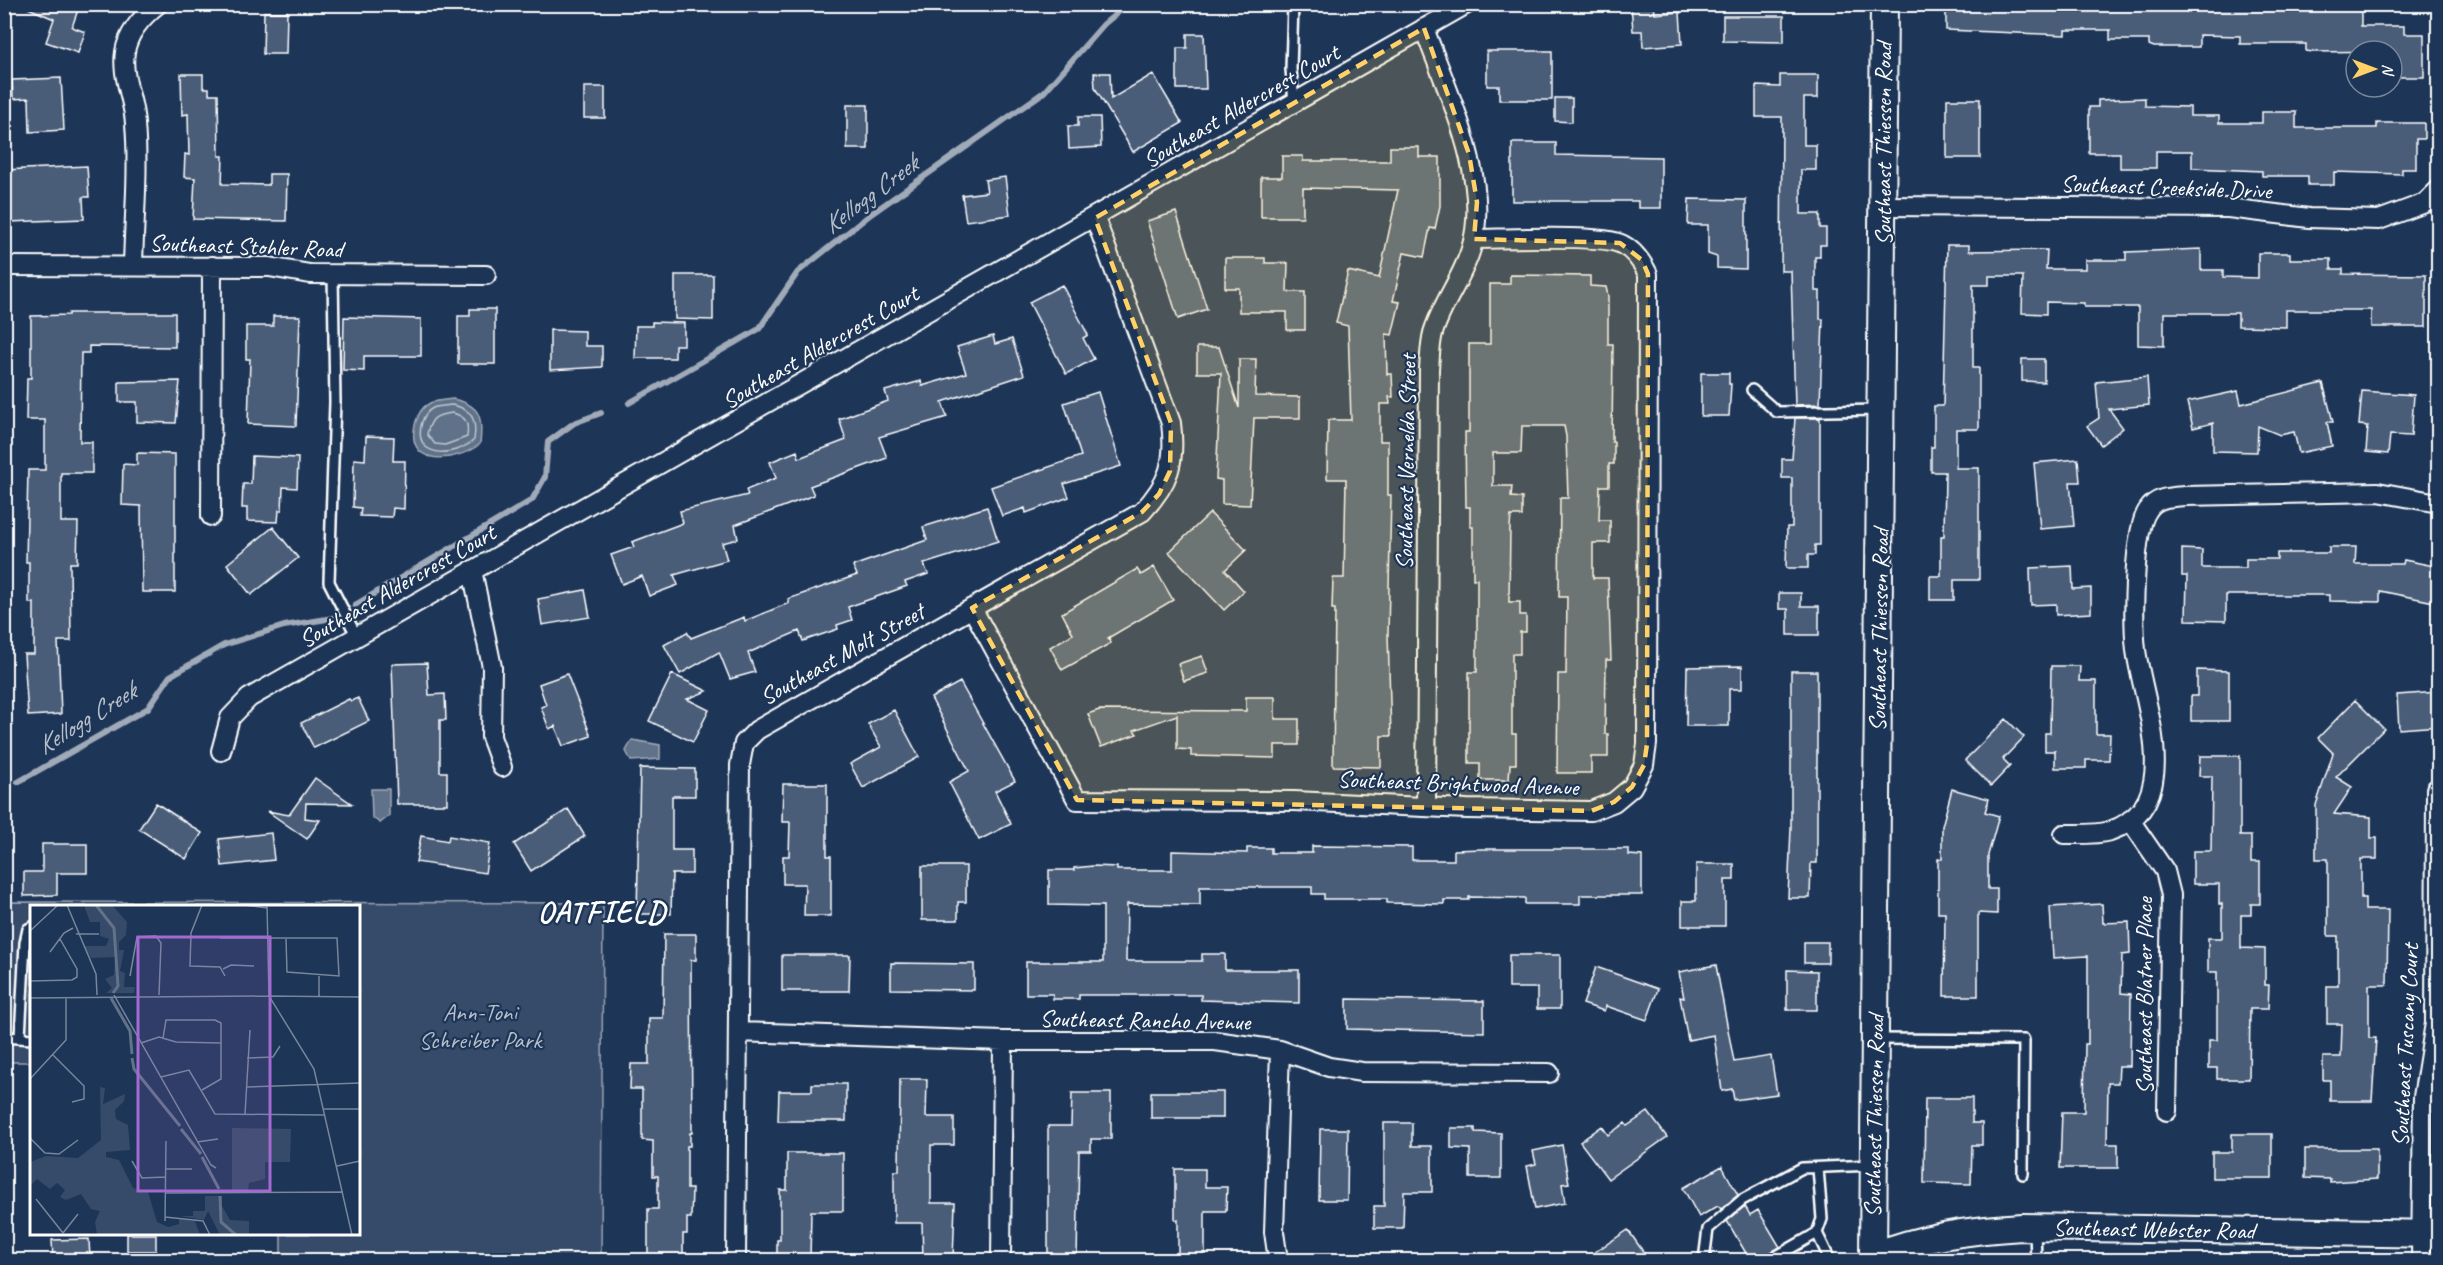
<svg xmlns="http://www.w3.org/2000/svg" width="2443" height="1265" font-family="Caveat,sans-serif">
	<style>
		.green { fill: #364b69; stroke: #9aa5b4; stroke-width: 1.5 }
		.water { fill: #617289; stroke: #a0aab8; stroke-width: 1.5 }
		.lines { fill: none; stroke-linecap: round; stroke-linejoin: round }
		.shore { stroke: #c0c7d0; stroke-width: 1.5 }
		.stream { stroke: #a0aab8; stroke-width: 6 }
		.building { fill: #4a5d79; stroke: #fff; stroke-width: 1.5 }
		.service-casing { stroke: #fff; stroke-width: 14 }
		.minor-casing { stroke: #fff; stroke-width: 22 }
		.secondary-casing { stroke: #fff; stroke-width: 30 }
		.service { stroke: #1d3557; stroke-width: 9 }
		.minor { stroke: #1d3557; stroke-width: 18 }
		.secondary { stroke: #1d3557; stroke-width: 26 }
		.marked { fill: #ffd166; fill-opacity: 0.2; stroke: #ffd166; stroke-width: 4.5; stroke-dasharray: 12 8; stroke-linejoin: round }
		.labels { text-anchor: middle; stroke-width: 4.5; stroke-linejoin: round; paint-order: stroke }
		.street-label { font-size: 24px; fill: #fff; stroke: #1d3557 }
		.park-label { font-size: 24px; fill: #b9c0ca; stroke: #1d3557 }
		.water-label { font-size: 26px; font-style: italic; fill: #b8c0ca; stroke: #1d3557 }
		.district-label { font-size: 30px; font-weight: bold; letter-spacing: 1.5px; fill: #fff; stroke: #1d3557 }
		.inset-river { fill: none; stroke: #617289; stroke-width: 3 }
		.inset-road { fill: none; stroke: #77869a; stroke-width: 1.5 }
		.view { fill: #a36bd2; fill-opacity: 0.15; stroke: #a36bd2; stroke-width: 3 }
		.inset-edge { fill: none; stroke: #fff; stroke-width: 3 }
	</style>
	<rect width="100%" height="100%" fill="#1d3557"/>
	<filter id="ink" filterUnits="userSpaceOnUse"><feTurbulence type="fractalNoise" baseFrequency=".0167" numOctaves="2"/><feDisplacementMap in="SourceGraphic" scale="12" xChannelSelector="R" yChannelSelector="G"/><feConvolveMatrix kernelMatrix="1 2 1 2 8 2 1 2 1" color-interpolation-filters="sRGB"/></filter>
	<g filter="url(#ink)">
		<!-- green -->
		<path class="green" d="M5 902 603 903 601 1260H281V1234H358V906H32L31 1062H5Z"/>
		<!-- water -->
		<path class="water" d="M453 399C481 405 483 418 480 444 454 464 402 467 416 421 419 413 422 407 430 403 436 400 446 400 453 399Z
			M632 740 660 745V759L631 761 626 751Z
			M371 789H389V816L380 823 372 817Z"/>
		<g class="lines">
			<!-- shore -->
			<path class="shore" d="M452 405C473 409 477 421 474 440 454 458 411 459 422 422 424 416 427 411 433 408 438 406 446 406 452 405Z
				M452 413C466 416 469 423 467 437L445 445 435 444 427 434C431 417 436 415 452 413Z"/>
			<!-- stream -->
			<path class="stream" d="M629 403 759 329 798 272 871 214 1044 92 1104 24 1128 4
				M355 605 532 500 545 477 548 442 574 423 601 413
				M18 782 148 708 170 676 224 645 284 626 333 618"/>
		</g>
		<!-- building -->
		<path class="building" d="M19 4H80L72 27 85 32 78 53 46 42 54 19Z
			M1631 4H1654L1655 14 1680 12 1682 44 1643 47 1642 31H1633Z
			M1946 4 2361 5V26H2404V34H2424V77H2392V51L2313 52 2306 51V44H2240V36L2199 35V47H2154L2149 45V40H2110V30H2065V35L1946 30Z
			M264 12H287L286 54H263Z
			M1723 16H1784V42L1723 41Z
			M1187 34H1204L1206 89H1177V48H1187Z
			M1487 51H1552V100H1499V86H1487Z
			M1094 73H1110L1111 99 1153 74 1182 123 1133 152 1095 88Z
			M181 74H203V88H209V94H218L219 156H223L222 184 269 185V174H287L286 221 193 219 195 178 184 177 185 154 189 155 188 114 182 115Z
			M1780 75H1818V98H1804V145H1816V170H1801V214H1820V228H1826V245H1820V257H1815V291H1820V319H1823L1820 404 1795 405 1791 271H1781L1782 117H1756V86L1780 87Z
			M61 78 64 130 30 132 29 98 13 99 12 80Z
			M584 87H605V118H584Z
			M1555 98H1572V122L1555 121Z
			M2145 98V106L2190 107V116H2219V123H2262V112H2296V128H2377V123H2424V139H2416V169H2402V174L2334 172V185H2308V176H2262V171L2192 168V151H2156V168H2120V153H2089V107H2098V100Z
			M1947 99H1980V158H1947Z
			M847 105H868V149H847Z
			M1078 117H1100L1101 147 1069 149 1068 126H1078Z
			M1512 143H1556V155L1661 157V208H1638V201H1512Z
			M1390 147H1419V157H1440V206L1435 229 1430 228 1424 257 1404 253 1393 301 1400 302 1392 335 1386 334 1387 374H1392L1393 397H1389L1390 404H1380V441H1388V495H1391L1388 634 1391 736H1381V767L1333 766 1335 609H1332L1333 578H1344L1346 479H1327L1328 420H1351L1348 326 1336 323 1348 271 1379 278 1398 190 1303 188V217H1261V177H1282V156H1303V161H1390Z
			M87 166 89 197H83L84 219 9 222 8 198H4V170Z
			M1005 177 1010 215 966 221 962 195 987 192 985 180Z
			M1689 199 1746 200V269L1717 268V257L1708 254V225H1688Z
			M1176 212 1207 309 1178 319 1147 221Z
			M1947 245H1969V251L2047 250 2046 269H2085V260H2126V252L2201 249V270H2223V277L2258 278V253H2290V259H2331V269H2343V274L2426 275V327H2371V310H2286V327L2238 326V313H2164V346L2138 345V307H2084V303L2046 302V314L2022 313 2023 276H1989V285H1973V368H1979V429H1956V468H1979V580H1954V600H1930V576H1941V536H1944L1945 472H1931V447H1934V406H1943Z
			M1225 258H1265V263H1288L1287 292H1305V330H1287V312H1239V288H1225Z
			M675 275H713V320L675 319Z
			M1510 275 1590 276V286L1606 287 1608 296V344H1613L1612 442H1614V464H1609V486H1600L1599 520H1610V543H1593V578H1608L1611 660H1606L1605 734H1608V757H1591V773H1557L1558 674H1566L1567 597H1559L1560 498H1568L1566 436 1564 426H1522L1521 453H1493V486H1512L1511 497 1522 498V516H1511L1510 527 1509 602H1520V615H1526V632H1520V654H1512V734H1516V764H1510L1509 780H1480V763H1469V672H1477V579H1473V527H1470V507H1466L1465 432H1469V344H1490V284H1510Z
			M1062 285 1088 335 1083 338 1094 359 1066 374 1029 302Z
			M470 309H495V364H458V316H470Z
			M69 313H175V347L89 346V353H81L80 442H92V473H61V522H78L77 563H70L71 641H58L61 714 28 716 24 654H34V603H29V562H26L28 470H45V420H26L27 378H31V316L69 315Z
			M273 316H300L296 426 248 424 250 359H246V326H273Z
			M344 317 421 319V356H364V371L343 370Z
			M652 322 684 323V345H675V358H635L636 326H652Z
			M550 330 585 331V346H602V367L550 370Z
			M993 336 995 344 1012 339 1024 375 942 402 947 417 879 437 887 458 810 486 814 495 735 525 738 539 722 543 727 560 674 575 678 585 649 596 642 576 622 584 611 555 634 547 632 542 683 523 680 511 748 495 746 490 776 478 770 462 797 451 799 458 846 440 839 419 888 401 885 391 921 381 922 386 966 373 957 347Z
			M1197 347H1219L1239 408V359H1256L1255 396 1300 397V418H1254L1250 505 1222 504V480L1216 479 1221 373H1197Z
			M2022 359H2044V382L2022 381Z
			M1701 373H1729V384H1731L1729 416H1701Z
			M2147 377 2149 405 2109 409 2123 428 2101 445 2087 426 2099 418 2096 382Z
			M180 381 176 423 137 422V402H119V382Z
			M2323 383 2333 422H2327L2332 446 2299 453 2294 432 2280 435 2258 426 2257 452 2213 451V423L2193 428 2187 402 2238 391 2241 404Z
			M2362 391 2414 395 2411 436 2390 435 2388 454 2366 452 2368 426 2359 425Z
			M1098 392 1121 466 1064 484 1069 497 1026 513 1025 508 1002 516 991 487 1081 456 1064 403Z
			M1795 418H1820V545H1815V555H1808V568H1786L1787 527H1792V478H1782V459H1792Z
			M366 436 394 437 393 461H405L404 509 393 508 392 517 360 516 361 508 353 507 354 459 365 460Z
			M137 453 175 454V592H142L141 506 122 505 123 464 137 465Z
			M252 456 298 458 297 488 283 487 282 510H279L278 522 247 521V508H242L243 484H251Z
			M2078 459 2080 482H2070L2074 526 2040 529 2034 463Z
			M987 507 998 541 924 564 928 574 905 582 907 586 848 607 852 620 837 625 838 629 803 641 799 631 748 653 755 672 730 679 719 652 680 674 664 645 687 632 691 638 744 617 745 621 789 603 788 599 857 575 853 566 927 540 923 527Z
			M1210 513 1246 550 1225 570 1244 591 1224 610 1169 552Z
			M273 527 298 558 251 595 227 564Z
			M2329 547H2356L2355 564H2403L2404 560 2439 567V603L2380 591V602L2329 601V595H2226V621L2186 620 2187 576H2182V549L2202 550V568H2246V559H2277V553H2329Z
			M2072 566 2073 589 2091 588V613L2056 615V604L2031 605 2030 568Z
			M1154 567 1173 600 1108 638 1111 643 1062 670 1050 647 1073 634 1062 613 1137 569 1141 575Z
			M585 590 590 617 542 625 538 599Z
			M1779 593H1801V606H1819V635H1788V609H1779Z
			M1202 656 1208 673 1184 681 1178 664Z
			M427 663 429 695 445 694 446 720H440V772H447V804H397L392 664Z
			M1742 666V689H1729V726H1686L1687 667Z
			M2051 666H2080L2079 681H2096V734H2110L2109 760H2086V768H2055V751H2045V733H2050Z
			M2197 670 2229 671V721H2191V696H2197Z
			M1791 671H1817V863H1811L1810 898H1788L1791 828Z
			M567 674 591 736 563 746 555 726 549 729 541 707 546 705 539 684Z
			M672 674 707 691 687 699 709 710 693 742 649 721Z
			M960 682 1015 781 995 791 1011 824 979 840 949 782 969 771 931 698Z
			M2439 692V726L2399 729 2397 695Z
			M1246 697H1275V719H1299V745H1275V758L1191 756V750L1177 749V715L1134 730 1137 734 1101 747 1088 714 1099 710 1246 711Z
			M358 698 369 721 314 748 301 723 349 699 351 701Z
			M2355 700 2384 729 2336 777 2352 787 2334 814 2371 817V838H2377V859H2361V898H2365V910H2388L2387 985H2369V1038H2376L2372 1101H2330V1080H2323V1057H2341L2342 1024H2327V986H2338V936H2328V859H2316V805L2333 753 2318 738Z
			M894 710 919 757 863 788 850 764 881 747 868 724Z
			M2006 719 2024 737 2003 759 2010 766 1991 786 1965 760Z
			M2200 756H2240V836H2251V862H2260V904H2251V915H2241V948L2265 949V985H2269L2268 1009H2250L2249 1079H2217V1068H2209V1040H2217V972H2208V938H2222V904H2219V884H2193V851H2211L2212 776H2199Z
			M640 768 695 769V796H672V850H692V874H672L671 914H637Z
			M315 778 352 804 306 803 305 818 320 820 307 839 267 811 289 815Z
			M783 784H827V856H831V916H804L805 884H783V856H789L790 822H782Z
			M1952 789 1989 799 1985 812 1999 816 1988 855V889H1997V914L1978 913V996H1944L1945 913H1938V859H1942V826Z
			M156 803 202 833 186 859 139 829Z
			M568 809 585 836 531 871 514 844Z
			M271 833 274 860 222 866 219 839Z
			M421 836 448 841 449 836 490 843 485 873 416 862Z
			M42 844H87V873H57V895L24 896V872H42Z
			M1312 846 1412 847V860H1454V850L1482 849H1629V855L1642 856V895H1580V904H1525V898L1469 897V900H1444V904L1387 903V899H1324V894H1312V887H1200V905L1127 904 1126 961H1202V954H1225V970H1299V1003L1201 1000V995H1079V999H1053V994H1026V962H1103V906L1049 905V870H1074V868L1093 866 1117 867V870H1172V851L1247 853V848H1271V853H1312Z
			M1696 864H1734V880H1725V926H1682V901H1696Z
			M922 866H966V902H958V920H922Z
			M2102 904 2103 923 2129 922 2130 954 2122 955 2121 993 2131 994 2130 1066H2119L2118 1083H2108L2107 1144H2118V1168H2060L2062 1112H2084L2085 1044H2088V956L2053 958 2050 907Z
			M664 934H696V960H691L692 1133H690V1146H687V1189H692L691 1218H687V1234H683V1260H648V1209H658V1176H653V1141L642 1140V1089H630L631 1064H649V1018H663Z
			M1804 942H1828V963H1804Z
			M782 955H850L849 991H782Z
			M1509 955H1560V1009H1537V988H1509Z
			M891 963 974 964V990L891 989Z
			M1716 965 1734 1062 1771 1056 1777 1094 1734 1100 1732 1089 1722 1091 1714 1035 1688 1040 1680 997 1684 998 1679 972Z
			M1596 967 1658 989 1647 1020 1606 1006 1604 1011 1583 1004Z
			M1787 970 1817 971V1010H1787Z
			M1347 999 1484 1001V1032L1347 1029Z
			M900 1079H927L926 1117H954V1145H931V1203H955L953 1260H923L922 1223H894V1171H899Z
			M812 1084H846V1121H778L779 1091H812Z
			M1151 1092H1223V1118H1151Z
			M1072 1093H1111V1139H1091V1151H1079L1077 1260H1048V1126H1071Z
			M1925 1098H1972V1123H1982V1145H1972L1971 1184 1924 1183Z
			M1648 1112 1667 1137 1608 1179 1580 1142 1602 1126 1608 1135 1625 1123 1627 1126Z
			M1384 1123H1412V1146H1432V1192H1404L1403 1228H1374V1206H1384Z
			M1451 1128H1475V1132L1501 1133V1178H1470V1149L1451 1148Z
			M1320 1129H1348L1347 1200H1319Z
			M2232 1134H2272V1178H2212V1152H2232Z
			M1562 1145 1569 1183 1562 1184 1565 1203 1535 1209 1527 1166 1536 1164 1533 1151Z
			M2305 1149H2377V1179L2330 1182V1179L2305 1178Z
			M787 1153H843V1211H811L810 1260H777V1240H780V1190H787Z
			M1722 1166 1738 1195 1721 1209 1718 1206 1699 1217 1683 1188Z
			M1175 1169H1205V1187H1227L1226 1211H1205V1260H1178V1220H1175Z
			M1745 1206 1750 1215 1758 1210 1780 1247 1766 1255 1763 1260H1750L1727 1221Z
			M1628 1230 1649 1260H1583Z
			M127 1234H156V1251H127Z
			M89 1239 90 1260H53L52 1240Z"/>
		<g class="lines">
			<!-- service casing -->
			<g class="service-casing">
				<path id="service" d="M1293 4 1291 69 1294 103
					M333 274 335 402 329 582 357 637
					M1752 390 1777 412 1879 410
					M4 1037 32 1039
					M20 1037 25 943 28 929 32 927
					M1877 1039 2024 1040 2023 1174
					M2035 1230 2036 1260
					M1817 1233 1830 1260
					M1704 1260 1708 1229 1742 1200 1802 1168 1873 1165
					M1770 1260 1817 1233 1822 1219 1818 1168"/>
			</g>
			<!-- minor casing -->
			<g class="minor-casing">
				<path id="minor" d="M1424 28C1447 92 1492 181 1471 249 1462 279 1442 303 1433 333 1430 344 1430 358 1429 369L1426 807
					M1883 206 2228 208 2309 218 2379 220 2425 203 2438 190
					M4 266 269 267 310 274 486 275
					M133 266C134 219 139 171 135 124 134 99 121 77 125 52 128 32 143 16 158 4
					M211 516 212 266
					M472 570 492 667 491 737 502 767
					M972 608 1077 800 1294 801 1467 809 1591 811 1614 802 1632 787 1644 765 1647 744 1648 274C1642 262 1634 250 1621 244 1603 234 1501 239 1474 239
					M221 751 230 718 249 698 1467 4
					M2130 820 2165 871 2171 895 2167 1111
					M2064 834C2079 834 2096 835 2110 831 2187 805 2143 704 2136 650 2133 623 2133 530 2148 510 2156 497 2171 497 2185 496L2378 492 2438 503
					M738 1032 1003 1041H1215L1280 1050 1329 1067 1362 1072 1549 1073
					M736 1260 740 765 744 743 757 730 1142 512C1169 483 1176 463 1171 423L1095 218
					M1001 1260 1003 1041
					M1278 1260 1274 1232 1280 1050
					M2421 1260 2423 1097 2435 1023 2436 789"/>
			</g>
			<!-- secondary casing -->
			<g class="secondary-casing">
				<path id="secondary" d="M1884 4 1873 1256C1921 1237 1970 1230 2022 1227L2438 1234"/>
			</g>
			<!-- service -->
			<use href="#service" class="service"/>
			<!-- minor -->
			<use href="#minor" class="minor"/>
			<!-- secondary -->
			<use href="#secondary" class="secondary"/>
		</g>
	</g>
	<!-- marked area -->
	<path class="marked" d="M1424 28 1469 154 1477 202 1474 239 1620 243 1642 260 1648 274 1647 744 1644 765 1632 787 1614 802 1591 811 1077 800 972 608 1142 512 1159 494 1170 471 1171 423 1095 218Z"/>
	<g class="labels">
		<!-- street labels -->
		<g class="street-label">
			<text transform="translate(1241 106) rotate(-30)" y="8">Southeast Aldercrest Court</text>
			<text transform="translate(1883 144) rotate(-90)" y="8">Southeast Thiessen Road</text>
			<text transform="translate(2166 187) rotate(2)" y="8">Southeast Creekside Drive</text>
			<text transform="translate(246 246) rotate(2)" y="8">Southeast Stohler Road</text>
			<text transform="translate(820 347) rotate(-30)" y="8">Southeast Aldercrest Court</text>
			<text transform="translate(1406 462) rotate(-89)" y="8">Southeast Vernelda Street</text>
			<text transform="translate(397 586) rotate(-30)" y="8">Southeast Aldercrest Court</text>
			<text transform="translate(1879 630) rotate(-89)" y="8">Southeast Thiessen Road</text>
			<text transform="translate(842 654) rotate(-29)" y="8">Southeast Molt Street</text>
			<text transform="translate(1458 783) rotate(2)" y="8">Southeast Brightwood Avenue</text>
			<text transform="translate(2144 996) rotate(-90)" y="8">Southeast Blatner Place</text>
			<text transform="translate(1145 1020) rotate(1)" y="8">Southeast Rancho Avenue</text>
			<text transform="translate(2405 1045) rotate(-87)" y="8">Southeast Tuscany Court</text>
			<text transform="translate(1874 1116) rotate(-89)" y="8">Southeast Thiessen Road</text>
			<text transform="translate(2154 1229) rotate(1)" y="8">Southeast Webster Road</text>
		</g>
		<!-- park labels -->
		<g class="park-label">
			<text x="480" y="1020">Ann-Toni<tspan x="480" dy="28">Schreiber Park</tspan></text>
		</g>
		<!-- water labels -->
		<g class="water-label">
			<text transform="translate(870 194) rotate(-37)" y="9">Kellogg Creek</text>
			<text transform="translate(86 718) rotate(-32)" y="9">Kellogg Creek</text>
		</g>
		<!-- district labels -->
		<g class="district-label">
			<text x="602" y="922">OATFIELD</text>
		</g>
	</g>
	<!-- overview -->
	<g transform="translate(30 905)">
		<rect width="330" height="330" fill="#1d3557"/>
		<path d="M54 0H82L97 17 96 30 89 37V45H94L90 66 95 68 94 82H105L104 88H76L82 83 75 74 84 70 85 52 61 53 54 41H76L79 34 70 31V17H60ZM70 182 75 183 73 199 95 189 94 196 85 205 86 214 98 220 100 245 76 247V252L89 255 103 283 118 287 127 317 138 322 149 319V314L165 316 170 330H67L65 317 70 306 61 304 51 289 36 295 30 292 35 285 27 278 20 284 7 274 0 281V257L16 251 48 253 71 235ZM202 223 261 224 260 257H235V274L219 278 218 287 202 286ZM175 291H192V301L200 315 219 316V330H190L178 306 174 315 150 311H163V306H175Z" fill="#364b69"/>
		<path class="inset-river" d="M66 0 84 23 88 81 83 88M81 93 100 126 102 149M102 153 104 164 150 221M151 224 171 249M172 252 189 284M190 291 191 317 206 330"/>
		<path class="inset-road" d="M37 0 66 69 67 90M172 0 161 28 160 61 190 62 195 71M214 0 237 3M0 26 28 0M46 29H69M190 33H307L309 71 257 67 256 34M20 47 34 28 43 23M193 64 201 60 224 61M100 71 107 32 126 31 131 38 129 90M289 71V92M0 76 42 75 47 72V64L30 34M84 90 181 260 186 263M0 93 239 91 237 0M133 133 136 115H185L191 118V174L172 185M111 138 129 132 146 137 191 138M23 150 54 181V194L42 197M217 153 243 152 250 141M131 172 159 165 185 209 294 210M0 174 36 135V93M216 182 330 178M294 204H330M215 209 220 125M0 233 15 248 29 249 48 235M167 237 188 234M102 256 112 273 135 272M307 261 330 256M136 264H162M136 288 313 287M6 294 33 328M135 312 173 316 180 330M135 316 136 236M33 328 48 309M322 330 284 164 239 91 330 92"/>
		<path class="view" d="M108 32H240V286H108Z"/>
		<rect width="330" height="330" class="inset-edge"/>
	</g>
	<!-- margin -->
	<rect width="2443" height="1265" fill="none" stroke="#1d3557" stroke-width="24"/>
	<rect x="12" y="12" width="2419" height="1241" fill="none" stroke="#fff" stroke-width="2" filter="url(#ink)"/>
	<!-- north arrow -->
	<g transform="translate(2374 69) rotate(90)"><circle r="28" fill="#1d3557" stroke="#77869a" stroke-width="1.5"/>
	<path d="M0-4.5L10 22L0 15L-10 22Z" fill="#ffd166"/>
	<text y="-9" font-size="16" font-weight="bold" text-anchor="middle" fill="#ffffff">N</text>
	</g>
</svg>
